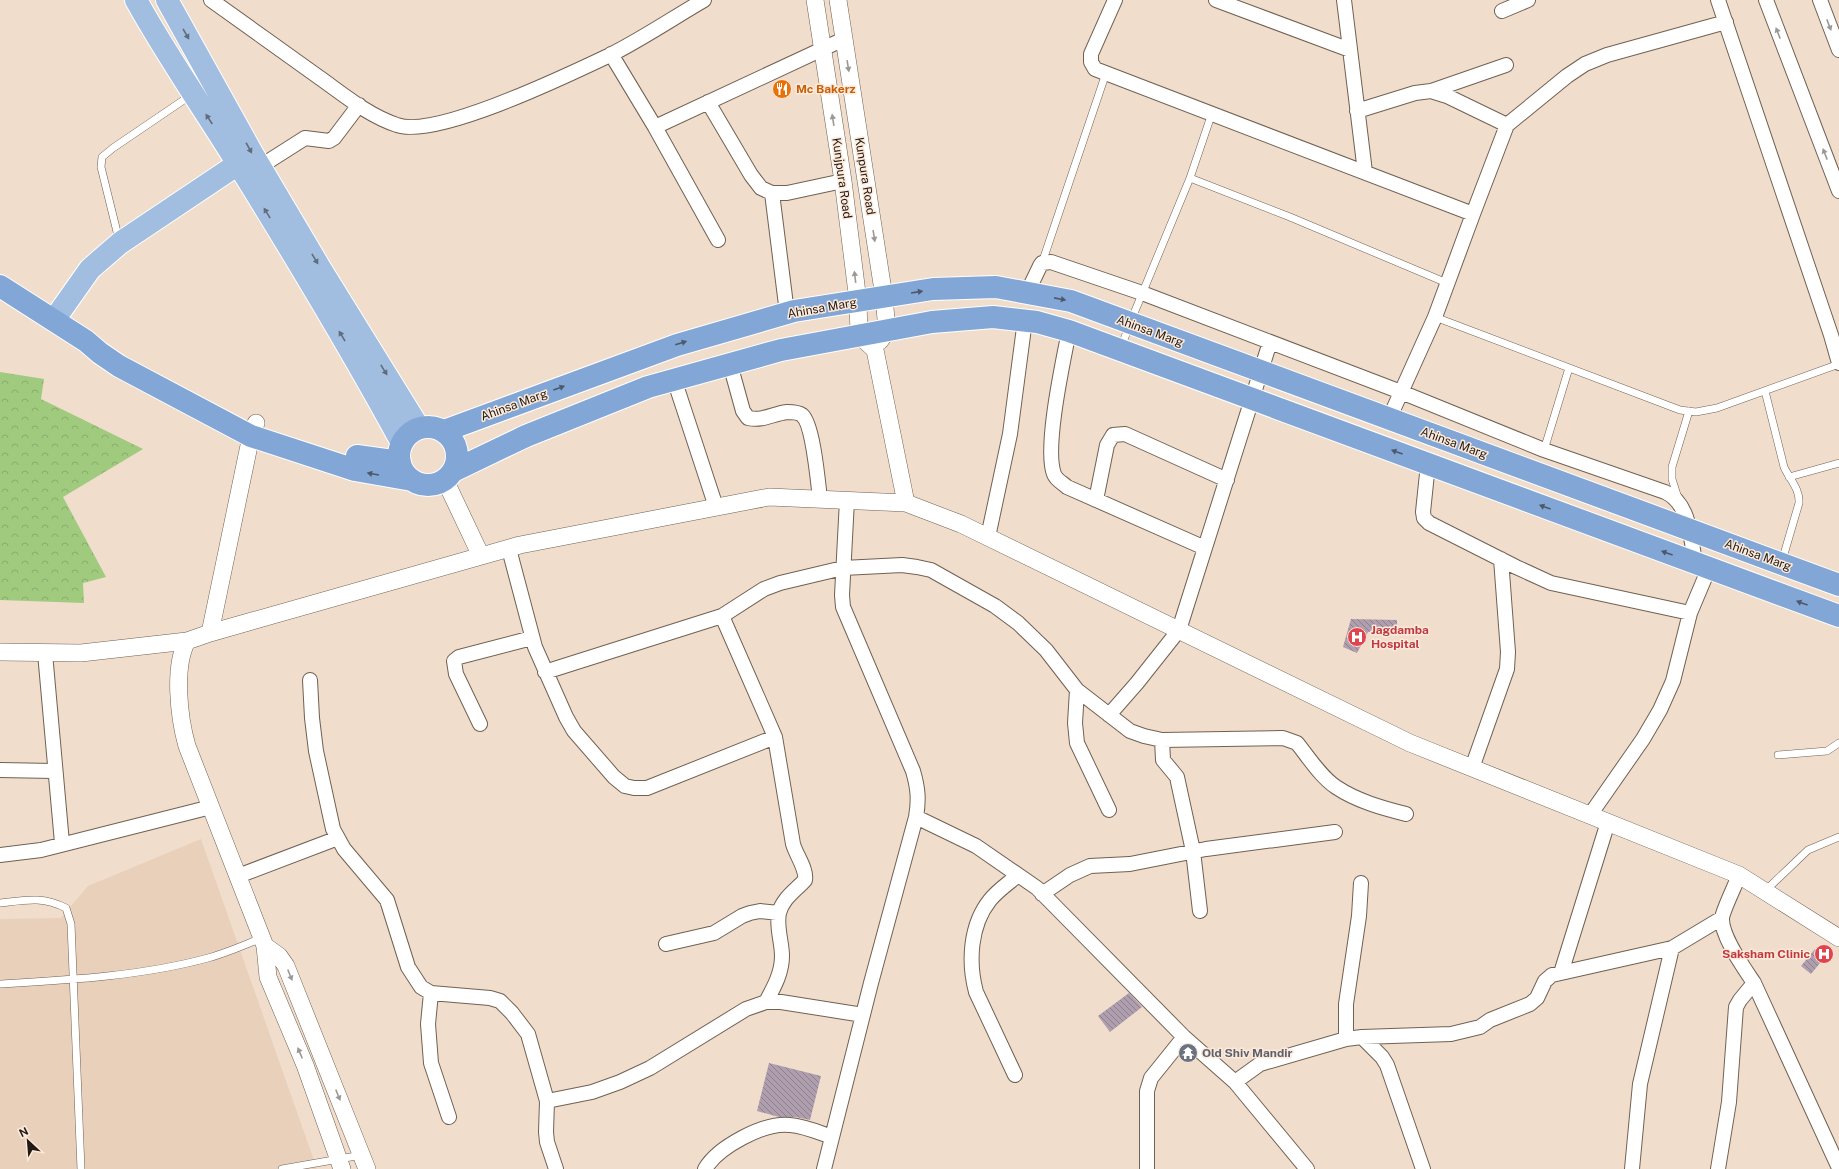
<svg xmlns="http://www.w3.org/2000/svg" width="1839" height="1169" font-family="'Public Sans',sans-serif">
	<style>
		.built { fill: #e9d0bb }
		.forest { fill: url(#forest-crowns) }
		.building { fill: url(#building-back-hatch) }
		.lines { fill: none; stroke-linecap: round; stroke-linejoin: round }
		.service-casing { stroke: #716152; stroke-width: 8 }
		.minor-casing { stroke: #716152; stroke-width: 16 }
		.tertiary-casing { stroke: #716152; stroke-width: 18 }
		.primary-casing { stroke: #fff; stroke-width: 24 }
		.trunk-casing { stroke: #fff; stroke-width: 24 }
		.service { stroke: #fff; stroke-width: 7 }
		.minor { stroke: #fff; stroke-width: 14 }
		.tertiary { stroke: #fff; stroke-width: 17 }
		.primary { stroke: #a1bde0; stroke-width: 22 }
		.trunk { stroke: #82a7d6; stroke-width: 22 }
		.oneway { fill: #9b9895 }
		.oneway2 { fill: #616c7a }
		.oneway3 { fill: #4d596b }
		.labels { text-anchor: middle; stroke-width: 3; stroke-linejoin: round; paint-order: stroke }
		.food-label { font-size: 12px; font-weight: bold; fill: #c56008; stroke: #fdeada; text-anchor: start }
		.street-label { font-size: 12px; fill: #211a14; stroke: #fdeada }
		.health-label { font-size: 12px; font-weight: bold; fill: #be3a42; stroke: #fdeada; text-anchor: start }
		.worship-label { font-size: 12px; font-weight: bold; fill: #5b616d; stroke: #fdeada; text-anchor: start }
	</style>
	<defs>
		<pattern id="forest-crowns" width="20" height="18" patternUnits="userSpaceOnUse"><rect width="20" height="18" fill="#a0ca7e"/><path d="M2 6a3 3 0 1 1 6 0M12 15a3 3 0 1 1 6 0" fill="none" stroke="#8aad6c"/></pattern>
		<pattern id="building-back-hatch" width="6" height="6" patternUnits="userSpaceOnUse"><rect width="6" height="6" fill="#ae9eae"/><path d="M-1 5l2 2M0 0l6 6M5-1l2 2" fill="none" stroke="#8d808c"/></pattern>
	</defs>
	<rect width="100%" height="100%" fill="#f0ddcc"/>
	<!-- built -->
	<path class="built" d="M201 839 317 1169H0V919L61 918 88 886Z"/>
	<!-- forest -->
	<path class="forest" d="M0 372 44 379 41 399 143 449 63 497 106 577 83 583 84 603 0 600Z"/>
	<!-- building -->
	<path class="building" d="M1351 619 1397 620V628L1368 632 1357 653 1343 647Z
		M1815 949 1825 957 1811 974 1801 966Z
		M1129 993 1142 1007 1110 1032 1098 1016Z
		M769 1063 821 1076 810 1120 796 1117H779L757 1111Z"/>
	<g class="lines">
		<!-- service casing -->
		<g class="service-casing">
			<path id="service" d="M1190 178 1290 217 1447 283
				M119 240 101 167 102 157 113 148 191 95
				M1042 263 1106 73
				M1435 317 1680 410 1696 412 1717 408 1839 364
				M1121 348 1130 323 1190 178 1212 113
				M1765 391 1784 467C1790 480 1800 489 1799 503L1782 561
				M1544 450 1569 368
				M1789 477 1839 463
				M1678 498 1672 479V467L1689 411
				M1778 755 1827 751 1839 743
				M1765 891 1808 850 1839 837
				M0 903C26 900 42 896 66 908L71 924 81 1169
				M0 984C68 980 142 976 208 958 227 953 244 945 262 938
				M282 1169 362 1155"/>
		</g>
		<!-- minor casing -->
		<g class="minor-casing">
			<path id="minor" d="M211 0C247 26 284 52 320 78 344 95 369 116 397 125 436 139 570 74 610 55 642 39 673 18 704 0
				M1115 0 1091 54V62L1095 69 1473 214 1435 317 1389 419
				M1216 0 1350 50
				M1344 0 1365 172
				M1718 0 1831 335 1839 363
				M1766 0 1839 191
				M1820 0 1839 50
				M1502 11 1528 0
				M611 54 655 127 718 240
				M1431 91 1506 65
				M708 102 751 175 761 188 772 193H787L843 181
				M1357 111 1415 93 1431 91 1447 96 1507 125
				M655 127 844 39
				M261 166 305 138 329 141 334 138 359 105
				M772 193 787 313
				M1473 214 1507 125 1567 76 1585 64 1607 55 1726 22
				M1027 293 1040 266 1042 263 1051 262 1142 293 1401 392 1544 450 1665 492C1690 503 1691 539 1695 563
				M1069 331C1063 362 1044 448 1054 474 1056 480 1063 483 1067 487L1205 548
				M730 364 743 411 748 418C764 421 772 414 787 412 792 412 798 412 802 415 813 424 818 482 820 499
				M674 379 716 507
				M1428 464 1423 512 1424 518 1429 523 1516 567 1551 583 1690 613
				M1096 500 1107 445 1113 435 1125 434 1227 480
				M988 537 1010 434 1025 320
				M509 549 535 647 566 717 574 731 614 777 625 786 634 788H647L775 737
				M722 616 775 737 793 844C796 855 807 869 805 880 795 891 783 898 779 913 776 927 782 942 782 956 782 973 774 987 766 1002
				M45 653 62 843
				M545 672 722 616 764 589 780 583 843 568 902 565 917 567 931 570 995 606 1018 623 1046 650 1077 690 1130 731 1144 736 1162 740 1283 738 1297 743C1309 758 1321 777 1336 787 1357 801 1382 808 1406 814
				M310 680 312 718 316 751 333 829 344 849 387 900 408 967 421 987 431 993 490 998 500 1001 512 1013 528 1034 547 1101 546 1132 547 1142 556 1169
				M1077 690 1075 723 1077 743 1109 810
				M1109 715 1137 683 1179 630 1270 342
				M480 724 456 674 454 661 459 657 532 638
				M1162 740 1163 760 1177 777 1193 851 1200 911
				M1472 768 1507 669 1508 652 1501 559
				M0 770 54 771
				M1590 815 1643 739 1660 710 1673 681 1690 613 1709 568
				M916 817 976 846 1037 888 1184 1037 1235 1082 1307 1169
				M0 855 41 850 211 807
				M1739 875C1736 884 1723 910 1722 918 1721 936 1744 968 1754 983L1839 1168
				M238 876 338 838
				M1042 894 1070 875 1090 866 1130 864 1206 849 1335 832
				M666 944 714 933 742 916 750 913 760 911 779 913
				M1561 973 1608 822
				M431 993 428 1024 431 1063 449 1117
				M1362 1037 1382 1057 1387 1065 1423 1169
				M1346 1039V1004L1359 916 1361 883
				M1015 1075 976 992C968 962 970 925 990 900 998 890 1009 883 1018 875
				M1235 1082 1260 1064 1346 1039 1362 1037 1451 1034 1480 1027 1490 1020 1530 1004 1537 998 1545 981 1552 975 1672 948 1722 918
				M547 1101 592 1092 620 1082 650 1068 746 1009 766 1002H781L863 1015
				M705 1169C718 1147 764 1122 790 1125 804 1126 818 1132 832 1137
				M824 1169 871 983 916 817C919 800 918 788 913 771L843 607 842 595 847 500
				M1147 1169V1091L1151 1078 1184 1037
				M1632 1169 1640 1084 1672 948
				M1718 1169 1729 1102 1736 1007 1740 1000 1754 983"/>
		</g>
		<!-- tertiary casing -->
		<g class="tertiary-casing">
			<path id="tertiary" d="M815 0 843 181 858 301 859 335 875 350
				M838 0 884 297 887 330 880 341
				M875 350 906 503
				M445 480 481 556
				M210 633 251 436 256 423
				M187 641C173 667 179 718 187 746L265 946 268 977 305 1065 342 1169
				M0 652 81 653 187 641 210 633 520 545 769 497 906 503 961 524 1410 743 1739 875 1839 938
				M265 946 279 956 286 966 367 1169"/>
		</g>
		<!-- primary casing -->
		<g class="primary-casing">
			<path id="primary" d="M136 0C167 56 204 109 238 164 295 256 351 349 402 443
				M167 0 252 153 320 268 419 428
				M54 320 90 269 120 243 238 164"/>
		</g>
		<!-- trunk casing -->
		<g class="trunk-casing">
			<path id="trunk" d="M0 286 86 341 100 353 119 366 251 436 355 470 412 480
				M399 456a29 29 0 1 1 58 0a29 29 0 1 1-58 0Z
				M444 431 677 345 794 311 933 289 996 287 1071 301 1839 585
				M357 456 400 462
				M453 471 526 436 648 387 781 350 932 322 993 317 1037 322 1069 331 1839 616"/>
		</g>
		<!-- service -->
		<use href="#service" class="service"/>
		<!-- minor -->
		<use href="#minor" class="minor"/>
		<!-- tertiary -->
		<use href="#tertiary" class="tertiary"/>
		<!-- primary -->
		<use href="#primary" class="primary"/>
		<!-- trunk -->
		<use href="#trunk" class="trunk"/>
	</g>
	<!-- one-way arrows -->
	<defs><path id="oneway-solid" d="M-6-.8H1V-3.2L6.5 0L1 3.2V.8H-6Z"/></defs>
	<g class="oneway">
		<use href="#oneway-solid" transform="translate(1829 25) rotate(69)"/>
		<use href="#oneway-solid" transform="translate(1778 33) rotate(-111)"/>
		<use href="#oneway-solid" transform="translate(848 66) rotate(81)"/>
		<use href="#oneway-solid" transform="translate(833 120) rotate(-99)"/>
		<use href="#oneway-solid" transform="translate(1825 154) rotate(-111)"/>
		<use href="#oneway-solid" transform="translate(874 236) rotate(81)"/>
		<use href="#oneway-solid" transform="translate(855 277) rotate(-97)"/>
		<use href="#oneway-solid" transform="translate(290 975) rotate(68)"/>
		<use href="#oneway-solid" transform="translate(300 1053) rotate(-113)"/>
		<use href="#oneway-solid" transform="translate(338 1095) rotate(68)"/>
	</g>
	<g class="oneway2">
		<use href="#oneway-solid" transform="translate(186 34) rotate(60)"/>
		<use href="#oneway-solid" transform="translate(209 119) rotate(-123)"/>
		<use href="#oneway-solid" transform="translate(249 148) rotate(61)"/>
		<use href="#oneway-solid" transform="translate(267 213) rotate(-121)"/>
		<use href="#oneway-solid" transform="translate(315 259) rotate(59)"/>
		<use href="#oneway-solid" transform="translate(342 336) rotate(-121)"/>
		<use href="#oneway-solid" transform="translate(384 370) rotate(58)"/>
	</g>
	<g class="oneway3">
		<use href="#oneway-solid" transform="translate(917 292) rotate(-9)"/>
		<use href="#oneway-solid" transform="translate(1060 299) rotate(11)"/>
		<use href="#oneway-solid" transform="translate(681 343) rotate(-17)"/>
		<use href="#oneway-solid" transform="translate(559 388) rotate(-20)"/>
		<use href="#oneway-solid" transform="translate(1397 452) rotate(-160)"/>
		<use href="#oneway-solid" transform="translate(373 474) rotate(-170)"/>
		<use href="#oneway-solid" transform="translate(1545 507) rotate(-160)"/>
		<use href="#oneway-solid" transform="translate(1667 553) rotate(-160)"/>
		<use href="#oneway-solid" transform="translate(1802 603) rotate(-160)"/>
	</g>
	<!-- icons -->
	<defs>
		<g id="restaurant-disc" transform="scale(1)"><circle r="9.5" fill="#e8710a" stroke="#fdeada"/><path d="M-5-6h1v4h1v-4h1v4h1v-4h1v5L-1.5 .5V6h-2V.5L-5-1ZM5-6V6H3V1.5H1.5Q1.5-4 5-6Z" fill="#fff"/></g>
		<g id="hospital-disc" transform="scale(1)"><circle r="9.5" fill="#e0444e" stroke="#fdeada"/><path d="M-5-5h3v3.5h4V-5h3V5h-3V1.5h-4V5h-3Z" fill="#fff"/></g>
		<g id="temple-disc" transform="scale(1)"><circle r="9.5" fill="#6b7280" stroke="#fdeada"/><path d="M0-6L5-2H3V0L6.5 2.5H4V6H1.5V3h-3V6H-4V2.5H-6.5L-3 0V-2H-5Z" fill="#fff"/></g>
	</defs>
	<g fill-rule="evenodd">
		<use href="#restaurant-disc" x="782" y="89"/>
		<use href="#hospital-disc" x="1357" y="637"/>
		<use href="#hospital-disc" x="1824" y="954"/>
		<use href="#temple-disc" x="1188" y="1053"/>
	</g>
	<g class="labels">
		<!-- food labels -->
		<g class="food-label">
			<text x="796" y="93">Mc Bakerz</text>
		</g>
		<!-- street labels -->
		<g class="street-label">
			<text transform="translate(865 176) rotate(81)" y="4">Kunpura Road</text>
			<text transform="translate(842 178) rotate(82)" y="4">Kunjpura Road</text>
			<text transform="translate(822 308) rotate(-10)" y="4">Ahinsa Marg</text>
			<text transform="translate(1150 331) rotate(20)" y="4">Ahinsa Marg</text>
			<text transform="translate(514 405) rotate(-20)" y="4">Ahinsa Marg</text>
			<text transform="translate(1454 443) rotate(20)" y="4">Ahinsa Marg</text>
			<text transform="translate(1758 555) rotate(20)" y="4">Ahinsa Marg</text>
		</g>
		<!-- health labels -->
		<g class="health-label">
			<text x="1371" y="634">Jagdamba<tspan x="1371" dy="14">Hospital</tspan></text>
			<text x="1810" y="958" text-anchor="end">Saksham Clinic</text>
		</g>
		<!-- worship labels -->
		<g class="worship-label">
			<text x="1202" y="1057">Old Shiv Mandir</text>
		</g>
	</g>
	<!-- north arrow -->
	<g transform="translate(28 1141) rotate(334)" stroke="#fdeada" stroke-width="3" paint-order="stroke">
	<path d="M0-3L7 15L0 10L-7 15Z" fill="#211a14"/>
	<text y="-6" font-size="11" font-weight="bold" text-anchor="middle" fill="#211a14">N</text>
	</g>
</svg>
